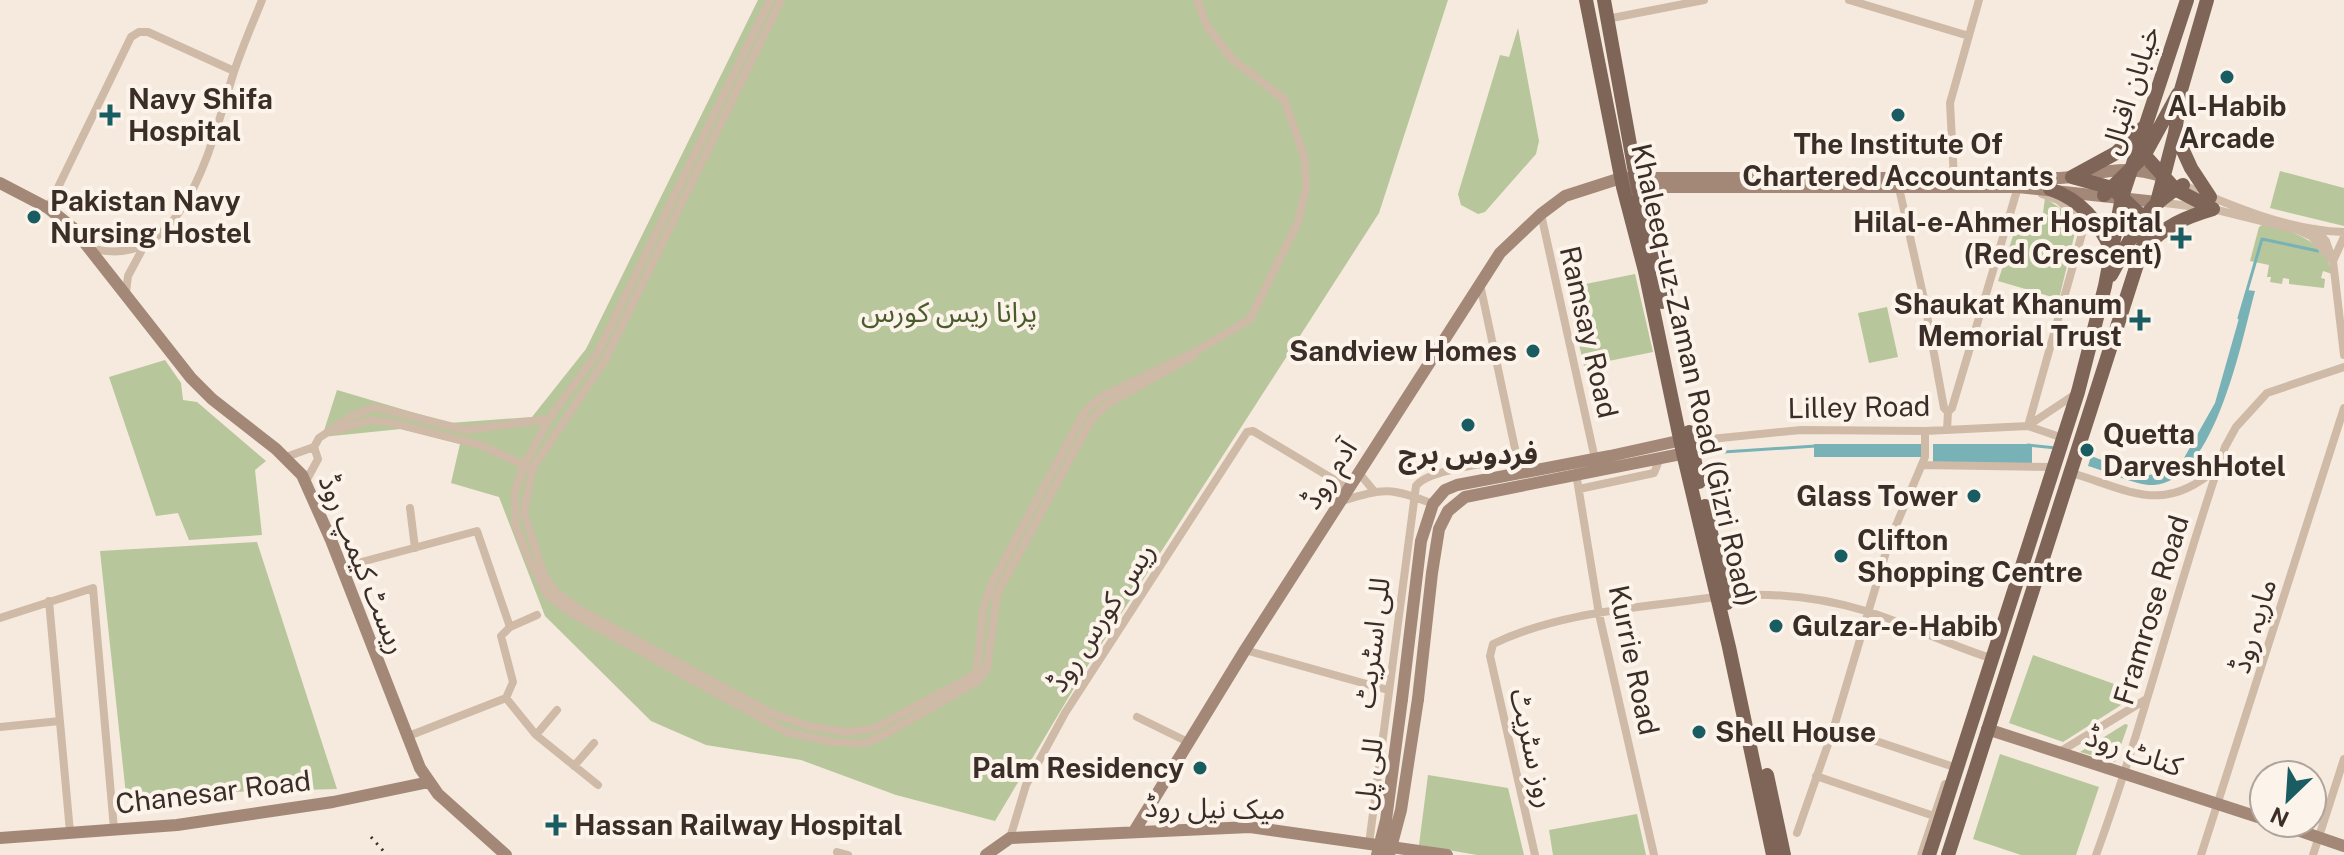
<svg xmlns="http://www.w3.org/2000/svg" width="2344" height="855" font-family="'Public Sans','Noto Sans Arabic',sans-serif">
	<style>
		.green { fill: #b7c69b }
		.water { fill: #78b2b6 }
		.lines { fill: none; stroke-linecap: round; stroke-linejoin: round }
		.stream { stroke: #78b2b6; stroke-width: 3 }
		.street { stroke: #cfbaa7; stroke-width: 8 }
		.secondary { stroke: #a38878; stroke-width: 12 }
		.primary { stroke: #7e6558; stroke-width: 14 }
		.rail { stroke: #3b2e28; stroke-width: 3; stroke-dasharray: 2 6; stroke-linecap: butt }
		.secondary-bridge { stroke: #a38878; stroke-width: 12 }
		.poi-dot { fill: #195c61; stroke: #fcf4ea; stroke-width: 3 }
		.labels { text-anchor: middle; stroke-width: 8; stroke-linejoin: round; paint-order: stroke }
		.street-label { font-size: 28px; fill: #3b2e28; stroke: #fcf4ea }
		.poi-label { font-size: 28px; font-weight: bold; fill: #3b2e28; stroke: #fcf4ea; text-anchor: start }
		.park-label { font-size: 28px; fill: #495c29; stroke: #fcf4ea }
	</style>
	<rect width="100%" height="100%" fill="#f5eadd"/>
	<!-- green -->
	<path class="green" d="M758 0H1448L1379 213 1083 673 995 821 896 795 801 760 706 745 651 721 545 616 499 497 451 483 460 444 401 429 322 437 337 390 449 423 532 417 586 349Z
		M1518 28 1539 141 1536 154 1485 212 1478 214 1461 205 1458 194 1500 55 1509 57Z
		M2280 171 2344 188V226L2270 208Z
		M2045 198 2078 220 2059 299 1998 281 2016 227 2026 230 2030 219 2045 224 2048 215 2043 213Z
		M2265 223C2292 232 2327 241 2332 274L2323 271 2321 278 2325 279 2324 288 2289 284V279L2283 278 2282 284 2270 282 2271 277H2267L2269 265 2250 261 2259 227Z
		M1635 274 1653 352 1584 366 1566 288Z
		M1887 307 1898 357 1869 363 1858 313Z
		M165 360 181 383 183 400 197 402 266 461 255 470 262 535 189 540 178 513 156 516 109 377Z
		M257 542 337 789 126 795 100 551Z
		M2033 655 2131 690 2129 700 2063 742 2009 723Z
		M2125 724 2128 725 2115 762 2080 752Z
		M2000 754 2099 787 2076 855H2021L1973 839Z
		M1428 775 1508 788 1524 855H1477L1419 845Z
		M1637 814 1646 855H1553L1549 830Z"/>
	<!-- water -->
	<path class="water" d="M2247 290 2255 291C2242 339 2215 481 2154 485 2136 486 2106 471 2088 466L2091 456 2145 476 2175 469 2184 458 2215 403Z
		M1814 444H1921V457H1814Z
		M1933 444H2032V463H1933Z"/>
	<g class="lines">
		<!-- stream -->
		<path class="stream" d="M2239 318 2262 239 2318 251
			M2028 445 2056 448
			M1708 453 1816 446"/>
		<!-- street -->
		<path class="street" d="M770 0 598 352 549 419 524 465 515 491V523L529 560 547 595 573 614 787 732 832 742 865 743 880 737 978 681 987 669 997 594 1091 420 1106 405 1194 355
			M781 0 605 360 532 469 524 513 543 573 555 591 577 608 771 713 808 726 846 732 873 729 969 678 977 670 983 609 992 583 1085 411 1101 397 1200 349 1250 319 1298 222 1306 188 1305 159 1284 99 1232 59 1207 26 1197 0
			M1849 0 1969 36
			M1607 19 1704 0
			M1954 179 1950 103 1979 0
			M2181 184C2231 206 2288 230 2344 232
			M1899 188 1924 299 1944 408 1948 412 1947 430
			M2157 202 2213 209 2298 230 2311 236 2333 261
			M48 208 131 37 139 32H148L234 71
			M1541 214 1595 459
			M2315 229 2326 241 2330 253
			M2344 237 2333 261 2344 355
			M88 247C184 278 212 140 233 75 241 50 252 25 262 0
			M126 292 128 276 144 246
			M1948 412 1952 408 2018 187
			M2029 425 2077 393
			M2028 426 2085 223 2058 200 2042 194
			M334 431 371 420 393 423 480 445 527 466
			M1691 441 1801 430 1925 431 2028 426 2063 438
			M286 457 314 447 319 438 350 417 375 407 465 430 549 419
			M1922 465 2054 467
			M1359 473 1374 491
			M1576 473 1599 614 1654 855
			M2072 473C2131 491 2164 515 2217 468
			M306 481 318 459 314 447
			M1579 489 1654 473 1660 458
			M1342 501C1384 488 1391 487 1433 504
			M410 508 415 548
			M354 564 477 531 510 627 501 636 513 682 506 698
			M1725 596C1773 592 1819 597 1866 611 1909 624 1950 646 1994 659
			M49 601 70 832
			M0 618 93 588 114 829
			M510 627 537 615
			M1245 650 1388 690
			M1137 717 1188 742
			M0 727 60 721
			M1834 727 1951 766
			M536 735 557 710
			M406 737 506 698 536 735 598 785
			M2061 751 2145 700
			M574 766 594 743
			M1816 776 1934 816
			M1797 833 1834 727 1889 542 1925 457V431
			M1010 838 1026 785 1065 713 1247 432 1253 431 1348 488
			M1369 844 1416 486C1427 469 1495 463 1517 458L1480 284
			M837 852 848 855
			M1535 855 1490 656 1493 644C1561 611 1642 608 1715 597
			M1921 855 1945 784
			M2096 855C2145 721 2178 582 2225 447L2236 427 2267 393 2344 367
			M2201 855 2344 408
			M2313 855 2344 759"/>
		<!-- secondary -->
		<path class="secondary" d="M0 183 48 208 73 228 191 378 212 399 276 449 302 475 331 540 420 768 438 794 506 855
			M1630 187H2018L2157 202
			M1402 699 1421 541 1433 504 1445 490 1457 485 1610 456 1687 439
			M1418 699 1432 573 1439 529 1448 511 1465 497 1691 452
			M1987 729 2264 819
			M2277 823 2344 846
			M1135 830 1245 650 1500 253 1541 214 1565 196 1621 178H2060C2099 175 2123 162 2163 177
			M0 838 177 825 333 802 429 782
			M986 855 1010 838 1250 827 1447 855"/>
		<!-- primary -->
		<path class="primary" d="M1586 0 1623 187 1645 271 1683 453 1729 647 1773 855
			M1604 0 1636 178 1662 302
			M2175 133 2191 168 2210 197
			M2139 149 2175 189 2213 209
			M2072 177 2112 188 2147 221
			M2072 177 2116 153 2143 128
			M2050 189C2081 200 2097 220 2111 249
			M2104 195 2144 156 2178 94
			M2145 248C2164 226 2186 217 2213 209
			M2111 275C2133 236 2141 208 2183 185
			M1689 432 1699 482
			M1705 506 1727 603
			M1767 775 1784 855
			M1929 855 2078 392 2105 286 2122 197 2187 0
			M1948 855 2157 202 2175 133 2181 90 2207 0"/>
		<!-- rail -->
		<path class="rail" d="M371 837 387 855"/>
		<!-- secondary-bridge -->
		<path class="secondary-bridge" d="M1377 855 1386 820 1402 699
			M1389 855 1401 810 1418 699"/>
	</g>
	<!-- markers -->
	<g class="poi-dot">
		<circle cx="2227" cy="77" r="8"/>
		<path d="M106 103h8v8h8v8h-8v8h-8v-8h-8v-8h8z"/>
		<circle cx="1898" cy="115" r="8"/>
		<circle cx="34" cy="217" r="8"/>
		<path d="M2177 226h8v8h8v8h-8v8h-8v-8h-8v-8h8z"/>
		<path d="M2136 308h8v8h8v8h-8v8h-8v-8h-8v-8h8z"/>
		<circle cx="1533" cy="351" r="8"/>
		<circle cx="1468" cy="425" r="8"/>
		<circle cx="2087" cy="450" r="8"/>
		<circle cx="1974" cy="496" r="8"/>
		<circle cx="1841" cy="556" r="8"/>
		<circle cx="1776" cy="626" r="8"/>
		<circle cx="1699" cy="732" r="8"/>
		<circle cx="1200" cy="768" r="8"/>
		<path d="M552 813h8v8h8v8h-8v8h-8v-8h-8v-8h8z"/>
	</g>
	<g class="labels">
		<!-- street labels -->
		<g class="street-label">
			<text transform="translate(2130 90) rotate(-72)" y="10">خیابان اقبال</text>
			<text transform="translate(1589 332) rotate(77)" y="10">Ramsay Road</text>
			<text transform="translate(1694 375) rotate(77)" y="10">Khaleeq-uz-Zaman Road (Gizri Road)</text>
			<text transform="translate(1859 407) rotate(-1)" y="10">Lilley Road</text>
			<text transform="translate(1329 474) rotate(-57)" y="10">آدم روڈ</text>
			<text transform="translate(363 564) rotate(68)" y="10">ریسٹ کیمپ روڈ</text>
			<text transform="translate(2151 610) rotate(-73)" y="10">Framrose Road</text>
			<text transform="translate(1101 617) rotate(-57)" y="10">ریس کورس روڈ</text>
			<text transform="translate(2253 626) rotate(-73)" y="10">ماریہ روڈ</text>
			<text transform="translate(1372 643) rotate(-83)" y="10">للی اسٹریٹ</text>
			<text transform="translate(1634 660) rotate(78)" y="10">Kurrie Road</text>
			<text transform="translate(1533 748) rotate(77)" y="10">روز سٹریٹ</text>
			<text transform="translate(2134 751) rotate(19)" y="10">کناٹ روڈ</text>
			<text transform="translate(1368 774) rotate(-82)" y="10">للی پل</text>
			<text transform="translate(213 792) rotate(-7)" y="10">Chanesar Road</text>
			<text transform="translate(1215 808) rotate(1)" y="10">میک نیل روڈ</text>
		</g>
		<!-- poi labels -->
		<g class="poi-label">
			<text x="128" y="109">Navy Shifa<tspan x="128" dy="32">Hospital</tspan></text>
			<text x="2227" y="116" text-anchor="middle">Al-Habib<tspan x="2227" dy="32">Arcade</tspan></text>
			<text x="1898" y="154" text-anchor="middle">The Institute Of<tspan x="1898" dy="32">Chartered Accountants</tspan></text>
			<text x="50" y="211">Pakistan Navy<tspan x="50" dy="32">Nursing Hostel</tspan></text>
			<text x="2163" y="232" text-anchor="end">Hilal-e-Ahmer Hospital<tspan x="2163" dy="32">(Red Crescent)</tspan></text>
			<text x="2122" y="314" text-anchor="end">Shaukat Khanum<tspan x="2122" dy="32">Memorial Trust</tspan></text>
			<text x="1517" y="361" text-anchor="end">Sandview Homes</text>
			<text x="2103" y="444">Quetta<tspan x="2103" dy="32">DarveshHotel</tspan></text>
			<text x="1468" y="464" text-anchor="middle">فردوس برج</text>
			<text x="1958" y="506" text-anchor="end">Glass Tower</text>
			<text x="1857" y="550">Clifton<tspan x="1857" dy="32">Shopping Centre</tspan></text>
			<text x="1792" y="636">Gulzar-e-Habib</text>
			<text x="1715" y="742">Shell House</text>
			<text x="1184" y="778" text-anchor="end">Palm Residency</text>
			<text x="574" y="835">Hassan Railway Hospital</text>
		</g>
		<!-- park labels -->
		<g class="park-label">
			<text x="949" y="322">پرانا ریس کورس</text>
		</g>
	</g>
	<!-- north arrow -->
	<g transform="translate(2288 799) rotate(205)"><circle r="38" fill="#fcf4ea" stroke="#afa59c" stroke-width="2"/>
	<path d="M0-6L14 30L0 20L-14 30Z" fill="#195c61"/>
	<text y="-12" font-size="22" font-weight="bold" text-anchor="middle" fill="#3b2e28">N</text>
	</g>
</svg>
